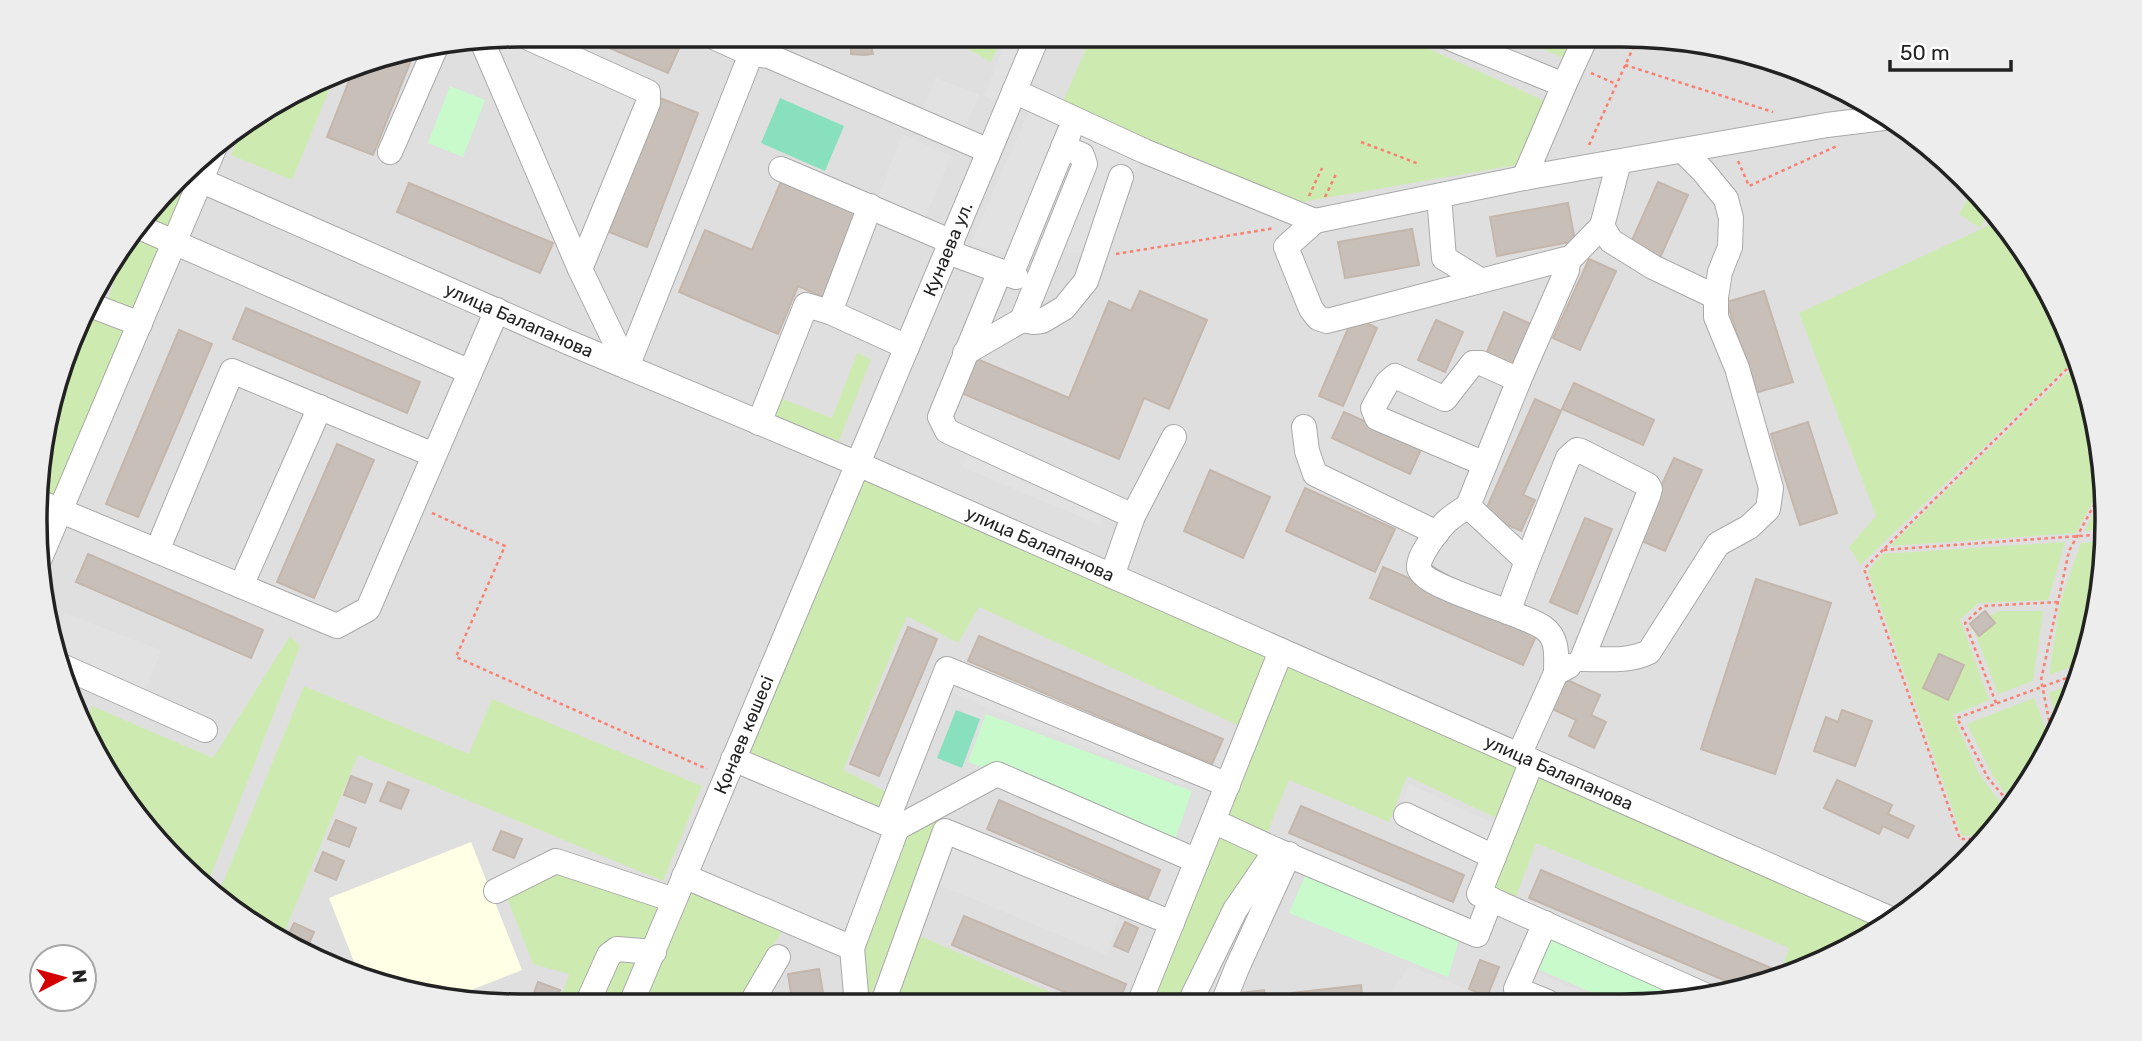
<svg xmlns="http://www.w3.org/2000/svg" width="2142" height="1041" font-family="Rubik,sans-serif">
	<style>
		.residential { fill: #e0dfdf }
		.education { fill: #ffffe5 }
		.grass { fill: #cdebb0 }
		.park { fill: #c8facc }
		.pitch { fill: #88e0be }
		.parking { fill: #e2e2e2 }
		.building { fill: #c7bfb8; stroke: #c4b6ab; stroke-width: 2 }
		.lines { fill: none; stroke-linecap: round; stroke-linejoin: round }
		.minor-casing { stroke: #a9a9a9; stroke-width: 26 }
		.path { stroke: #fa8072; stroke-width: 2.5; stroke-dasharray: 3.5 3.5; stroke-linecap: butt }
		.minor { stroke: #fff; stroke-width: 24 }
		.labels { text-anchor: middle; stroke-width: 7; stroke-linejoin: round; paint-order: stroke }
		.street-label { font-size: 18px; fill: #222; stroke: #fff }
		.rim { fill: none; stroke: #222; stroke-width: 3.5 }
	</style>
	<rect width="100%" height="100%" fill="#f2efe9"/>
	<!-- residential -->
	<path class="residential" d="M521 35H1622L1717 44 1808 72 1892 117 1965 177 2025 251 2070 335 2098 426 2107 521 2098 616 2070 707 2007 816 1917 905 1808 969 1685 1002 520 1006 425 997 334 969 250 924 177 864 85 736 39 583 44 425 100 277 156 200 225 136 364 61Z"/>
	<!-- education -->
	<path class="education" d="M471 842 522 970 448 999 425 997 360 977 329 898Z"/>
	<!-- grass -->
	<path class="grass" d="M944 35H1003L991 62Z
		M1092 35H1398L1547 102 1516 165 1291 204 1061 106Z
		M1511 35H1576L1566 59Z
		M335 76 292 180 231 155 243 126Z
		M176 181 189 187 137 315 107 304 127 240 156 200Z
		M1974 188 1990 208 1980 228 1959 214Z
		M1990 225 2035 269 2070 335 2077 358 1860 565 1849 547 1876 516 1799 313Z
		M86 315 130 331 54 508 42 500 44 425Z
		M857 353 871 359 839 441 772 416 780 398 832 418Z
		M2078 362 2098 426 2103 482 2076 533 1890 546Z
		M863 470 1273 654 1242 727 979 607 958 643 907 616 843 770 891 794 882 817 739 758Z
		M2104 494 2106 529 2084 531Z
		M2105 541 2098 616 2084 662 2049 675 2060 603 2081 543Z
		M2065 542 2048 600 1979 603 1960 619 1989 700 1953 715 1978 772 2008 814 1993 825 1994 828 1987 835 1962 836 1868 571 1883 554Z
		M1998 611H2043L2033 681 1998 694 1974 630 1980 636 1995 623 1990 616Z
		M290 636 300 646 206 888 177 864 85 736 83 730 92 706 213 758Z
		M1287 656 1527 765 1503 821 1407 776 1389 822 1289 780 1264 840 1221 815Z
		M2077 682 2070 707 2059 726 2049 693Z
		M304 686 469 754 492 699 702 786 663 881 358 755 281 940 250 924 217 897Z
		M2034 698 2050 741 2034 769 2006 794 1993 776 1967 724Z
		M1537 768 1887 923 1808 969 1779 977 1789 948 1536 843 1514 902 1487 889Z
		M940 816 867 1005 857 952 907 835Z
		M1214 831 1272 853 1184 1004H1145Z
		M559 870 666 903 623 1006H558L569 974 533 964 507 898Z
		M690 891 782 932 734 1005H661L643 997Z
		M915 934 1078 1004 917 1005 890 992Z"/>
	<!-- park -->
	<path class="park" d="M450 86 485 100 463 157 428 143Z
		M986 714 1192 791 1175 839 968 762Z
		M1309 867 1460 937 1448 977 1289 913Z
		M1547 930 1700 998 1685 1002H1614L1533 967Z"/>
	<!-- pitch -->
	<path class="pitch" d="M780 98 844 126 825 171 761 143Z
		M956 710 980 719 962 768 937 758Z"/>
	<!-- parking -->
	<path class="parking" d="M1009 35H1032L1003 108 984 95Z
		M510 37 647 95 581 260 488 40Z
		M935 78 979 94 962 135 921 118Z
		M1030 108 1144 151 1104 251 1015 256 970 244Z
		M902 134 951 156 924 220 877 201Z
		M973 439 1112 498 1100 525 962 467Z
		M64 613 161 650 145 693 63 662 55 637Z
		M956 679 1188 772 1182 785 950 692Z
		M743 772 886 833 847 932 696 876Z
		M1409 784 1502 827 1485 863 1397 819Z
		M952 848 1120 911 1107 955 935 883Z
		M1409 966 1498 1002 1385 1003Z
		M1531 970 1606 1002H1559L1522 987Z"/>
	<!-- building -->
	<path class="building" d="M579 35H685L668 73Z
		M823 35H887L882 42 871 46 873 54 864 55 851 54V47H840L830 43Z
		M414 53 373 155 327 137 355 66 364 61Z
		M660 98 698 113 647 247 609 232Z
		M782 179 866 215 830 300 798 286 778 334 679 292 705 230 752 250Z
		M1658 182 1688 195 1659 260 1629 247Z
		M409 183 553 243 540 273 397 212Z
		M1568 203 1575 241 1497 256 1490 217Z
		M1412 229 1419 265 1345 278 1338 242Z
		M121 249 107 284 99 280 100 277Z
		M1589 259 1616 271 1580 350 1553 338Z
		M1140 291 1207 320 1169 409 1144 398 1119 459 954 390 968 355 1069 398 1109 301 1131 311Z
		M1764 291 1793 382 1755 393 1727 302Z
		M246 308 420 382 407 413 233 339Z
		M1504 312 1531 324 1513 366 1486 354Z
		M1353 317 1377 328 1343 406 1319 396Z
		M1436 320 1463 332 1445 372 1418 360Z
		M179 330 212 344 138 517 106 504Z
		M1574 383 1654 420 1643 445 1562 409Z
		M1535 399 1561 411 1523 495 1535 500 1521 531 1484 514Z
		M1344 412 1422 447 1410 474 1332 438Z
		M1808 422 1837 513 1800 525 1771 434Z
		M337 444 374 460 314 598 277 582Z
		M1674 458 1702 470 1665 551 1637 539Z
		M1210 470 1270 497 1243 558 1184 531Z
		M1305 488 1395 529 1375 572 1286 531Z
		M1585 518 1612 529 1577 614 1550 602Z
		M88 554 263 630 251 658 76 582Z
		M1383 567 1537 634 1523 665 1370 598Z
		M1756 579 1831 603 1775 774 1701 749Z
		M1985 611 1995 623 1979 636 1970 624Z
		M908 627 937 639 879 776 850 764Z
		M979 636 1223 739 1212 764 968 661Z
		M1939 654 1964 665 1948 700 1923 688Z
		M1563 678 1600 695 1591 715 1606 722 1594 748 1569 736 1576 720 1550 708Z
		M1842 710 1872 721 1855 766 1814 751 1826 717 1838 722Z
		M351 776 372 784 365 803 344 795Z
		M1837 780 1892 805 1888 814 1914 826 1908 838 1883 826 1879 834 1824 808Z
		M388 782 409 790 401 809 380 801Z
		M999 800 1160 870 1148 899 987 829Z
		M1301 806 1464 875 1453 902 1289 833Z
		M336 820 356 828 349 847 328 839Z
		M501 831 522 839 514 858 493 850Z
		M323 852 344 861 336 880 315 871Z
		M1541 870 1785 974 1784 975 1740 987 1529 898Z
		M964 916 1126 984 1118 1004H1093L952 945Z
		M1125 922 1138 928 1128 952 1114 946Z
		M294 923 314 932 306 951 285 942Z
		M1480 960 1499 967 1487 997 1469 989Z
		M819 969 825 1005H793L788 974Z
		M538 982 560 990 553 1006H543L531 1001Z
		M1361 985 1363 1003H1293L1292 993Z
		M1264 990 1266 1003H1233L1231 994Z
		M1469 994 1489 1002 1466 1003Z"/>
	<g class="lines">
		<!-- minor casing -->
		<g class="minor-casing">
			<g id="minor">
				<path d="M522 35 648 92V103L580 269"/>
				<path d="M1442 35 1564 85 1587 35"/>
				<path d="M482 41 580 269 627 367"/>
				<path d="M751 54 769 56 989 151"/>
				<path d="M1014 91 1144 151 1315 221"/>
				<path d="M390 152 435 49"/>
				<path d="M1684 152 1703 171 1726 199 1731 218 1730 247 1720 272 1716 297V317L1737 368 1771 488 1768 509 1749 527 1718 544 1649 652C1629 662 1604 659 1582 659L1648 496 1650 489 1648 485 1581 451 1577 450 1568 458 1527 561 1468 506 1519 380 1567 270 1568 261 1565 259 1327 321 1318 318 1311 309 1286 247 1315 221 1524 178 1827 125 1892 117"/>
				<path d="M1619 162 1602 226 1611 241 1653 267 1716 297"/>
				<path d="M781 169 952 242"/>
				<path id="s1" d="M184 173 570 343 858 464 1893 920"/>
				<path d="M1524 178 1564 85"/>
				<path d="M1439 196 1444 258 1480 280"/>
				<path d="M137 226 470 372"/>
				<path d="M948 252 1016 277"/>
				<path d="M1568 261 1602 226"/>
				<path d="M1000 271 940 417 947 431 1133 516"/>
				<path d="M1011 275 1069 133"/>
				<path d="M90 305 140 324"/>
				<path d="M830 312 870 206"/>
				<path d="M1022 320 1033 322 1042 321 1064 308 1086 281 1121 177"/>
				<path d="M965 353 1022 320 1085 164 1082 155 1063 147"/>
				<path d="M627 367 751 54 709 35"/>
				<path d="M759 423 806 305 830 312 907 347"/>
				<path d="M1304 427 1307 451 1315 474 1437 533"/>
				<path d="M1485 464 1377 418 1373 408 1387 383 1395 376 1445 399 1473 363H1481L1519 380"/>
				<path d="M42 503 337 626 368 609 497 310"/>
				<path d="M1468 506C1461 511 1452 516 1446 522 1439 529 1416 558 1419 568 1423 588 1524 613 1544 628 1559 639 1556 657 1556 673"/>
				<path d="M157 551 232 371 434 455"/>
				<path d="M40 558 216 144"/>
				<path d="M1112 576 1133 516 1174 437"/>
				<path d="M241 586 320 407"/>
				<path d="M1508 612 1527 561"/>
				<path d="M1281 651 1213 821 1276 850 1477 935 1491 899"/>
				<path d="M64 667 205 730"/>
				<path d="M1519 755 1556 673 1569 666"/>
				<path d="M733 759 897 828 852 948"/>
				<path d="M1532 761 1479 894 1707 996"/>
				<path d="M1406 815 1494 857"/>
				<path d="M886 823 947 669 1228 785"/>
				<path d="M897 828 997 774 1197 861"/>
				<path d="M684 876 852 948 857 1005"/>
				<path d="M496 891 556 861 674 900"/>
				<path d="M1545 923 1516 989 1548 1002"/>
				<path d="M1223 1003 1237 968 1289 854"/>
				<path d="M1139 1004 1213 821"/>
				<path d="M1189 1004 1235 910 1276 850"/>
				<path d="M750 1005 778 957"/>
				<path d="M882 1005 945 831 1172 923"/>
				<path d="M586 1006 609 955 617 949 654 952"/>
				<path id="s2" d="M630 1006 1038 35"/>
			</g>
		</g>
		<!-- path -->
		<path class="path" d="M1625 65 1773 112
			M1591 73 1616 84
			M1361 142 1419 164
			M1589 145 1638 37
			M1738 161 1749 186 1839 145
			M1309 196 1322 168
			M1325 197 1336 174
			M1995 214 1992 220 2028 255
			M1116 254 1275 228
			M2077 359 1883 550 2106 534
			M432 513 505 546 456 657 707 769
			M1883 550 1864 569 1960 839H1984
			M1996 703 1965 623 1983 606 2058 602
			M2054 734 2051 730 2041 680 2069 551 2104 487
			M2010 803 2020 794
			M2012 806 1988 778 1957 718 2080 673"/>
		<!-- minor -->
		<use href="#minor" class="minor"/>
	</g>
	<g class="labels">
		<!-- street labels -->
		<g class="street-label">
			<text dy="6" stroke="none"><textPath href="#s2" startOffset="821">Кунаева ул.</textPath></text>
			<text dy="6" stroke="none"><textPath href="#s1" startOffset="366">улица Балапанова</textPath></text>
			<text dy="6" stroke="none"><textPath href="#s1" startOffset="933">улица Балапанова</textPath></text>
			<text dy="6" stroke="none"><textPath href="#s2" startOffset="294">Қонаев көшесі</textPath></text>
			<text dy="6" stroke="none"><textPath href="#s1" startOffset="1500">улица Балапанова</textPath></text>
		</g>
	</g>
	<!-- crop -->
	<path d="M0 0H2142V1041H0ZM520 47H1622A473 473 0 0 1 2095 520V521A473 473 0 0 1 1622 994H520A473 473 0 0 1 47 521V520A473 473 0 0 1 520 47Z" fill="#ededed" fill-rule="evenodd"/>
	<path class="rim" d="M520 47H1622A473 473 0 0 1 2095 520V521A473 473 0 0 1 1622 994H520A473 473 0 0 1 47 521V520A473 473 0 0 1 520 47Z"/>
	<!-- north arrow -->
	<g transform="translate(63 978) rotate(84)"><circle r="33" fill="#ffffff" stroke="#a7a7a7" stroke-width="2"/>
	<path d="M0-5L12 26L0 18L-12 26Z" fill="#d40000"/>
	<text y="-10" font-size="19" font-weight="bold" text-anchor="middle" fill="#222222">N</text>
	</g>
	<!-- scale -->
	<path d="M1890 60v10h121v-10" fill="none" stroke="#222222" stroke-width="3.5"/>
	<text x="1900" y="60" font-size="21" fill="#222222" stroke="#ffffff" stroke-width="5" paint-order="stroke">50 m</text>
</svg>
